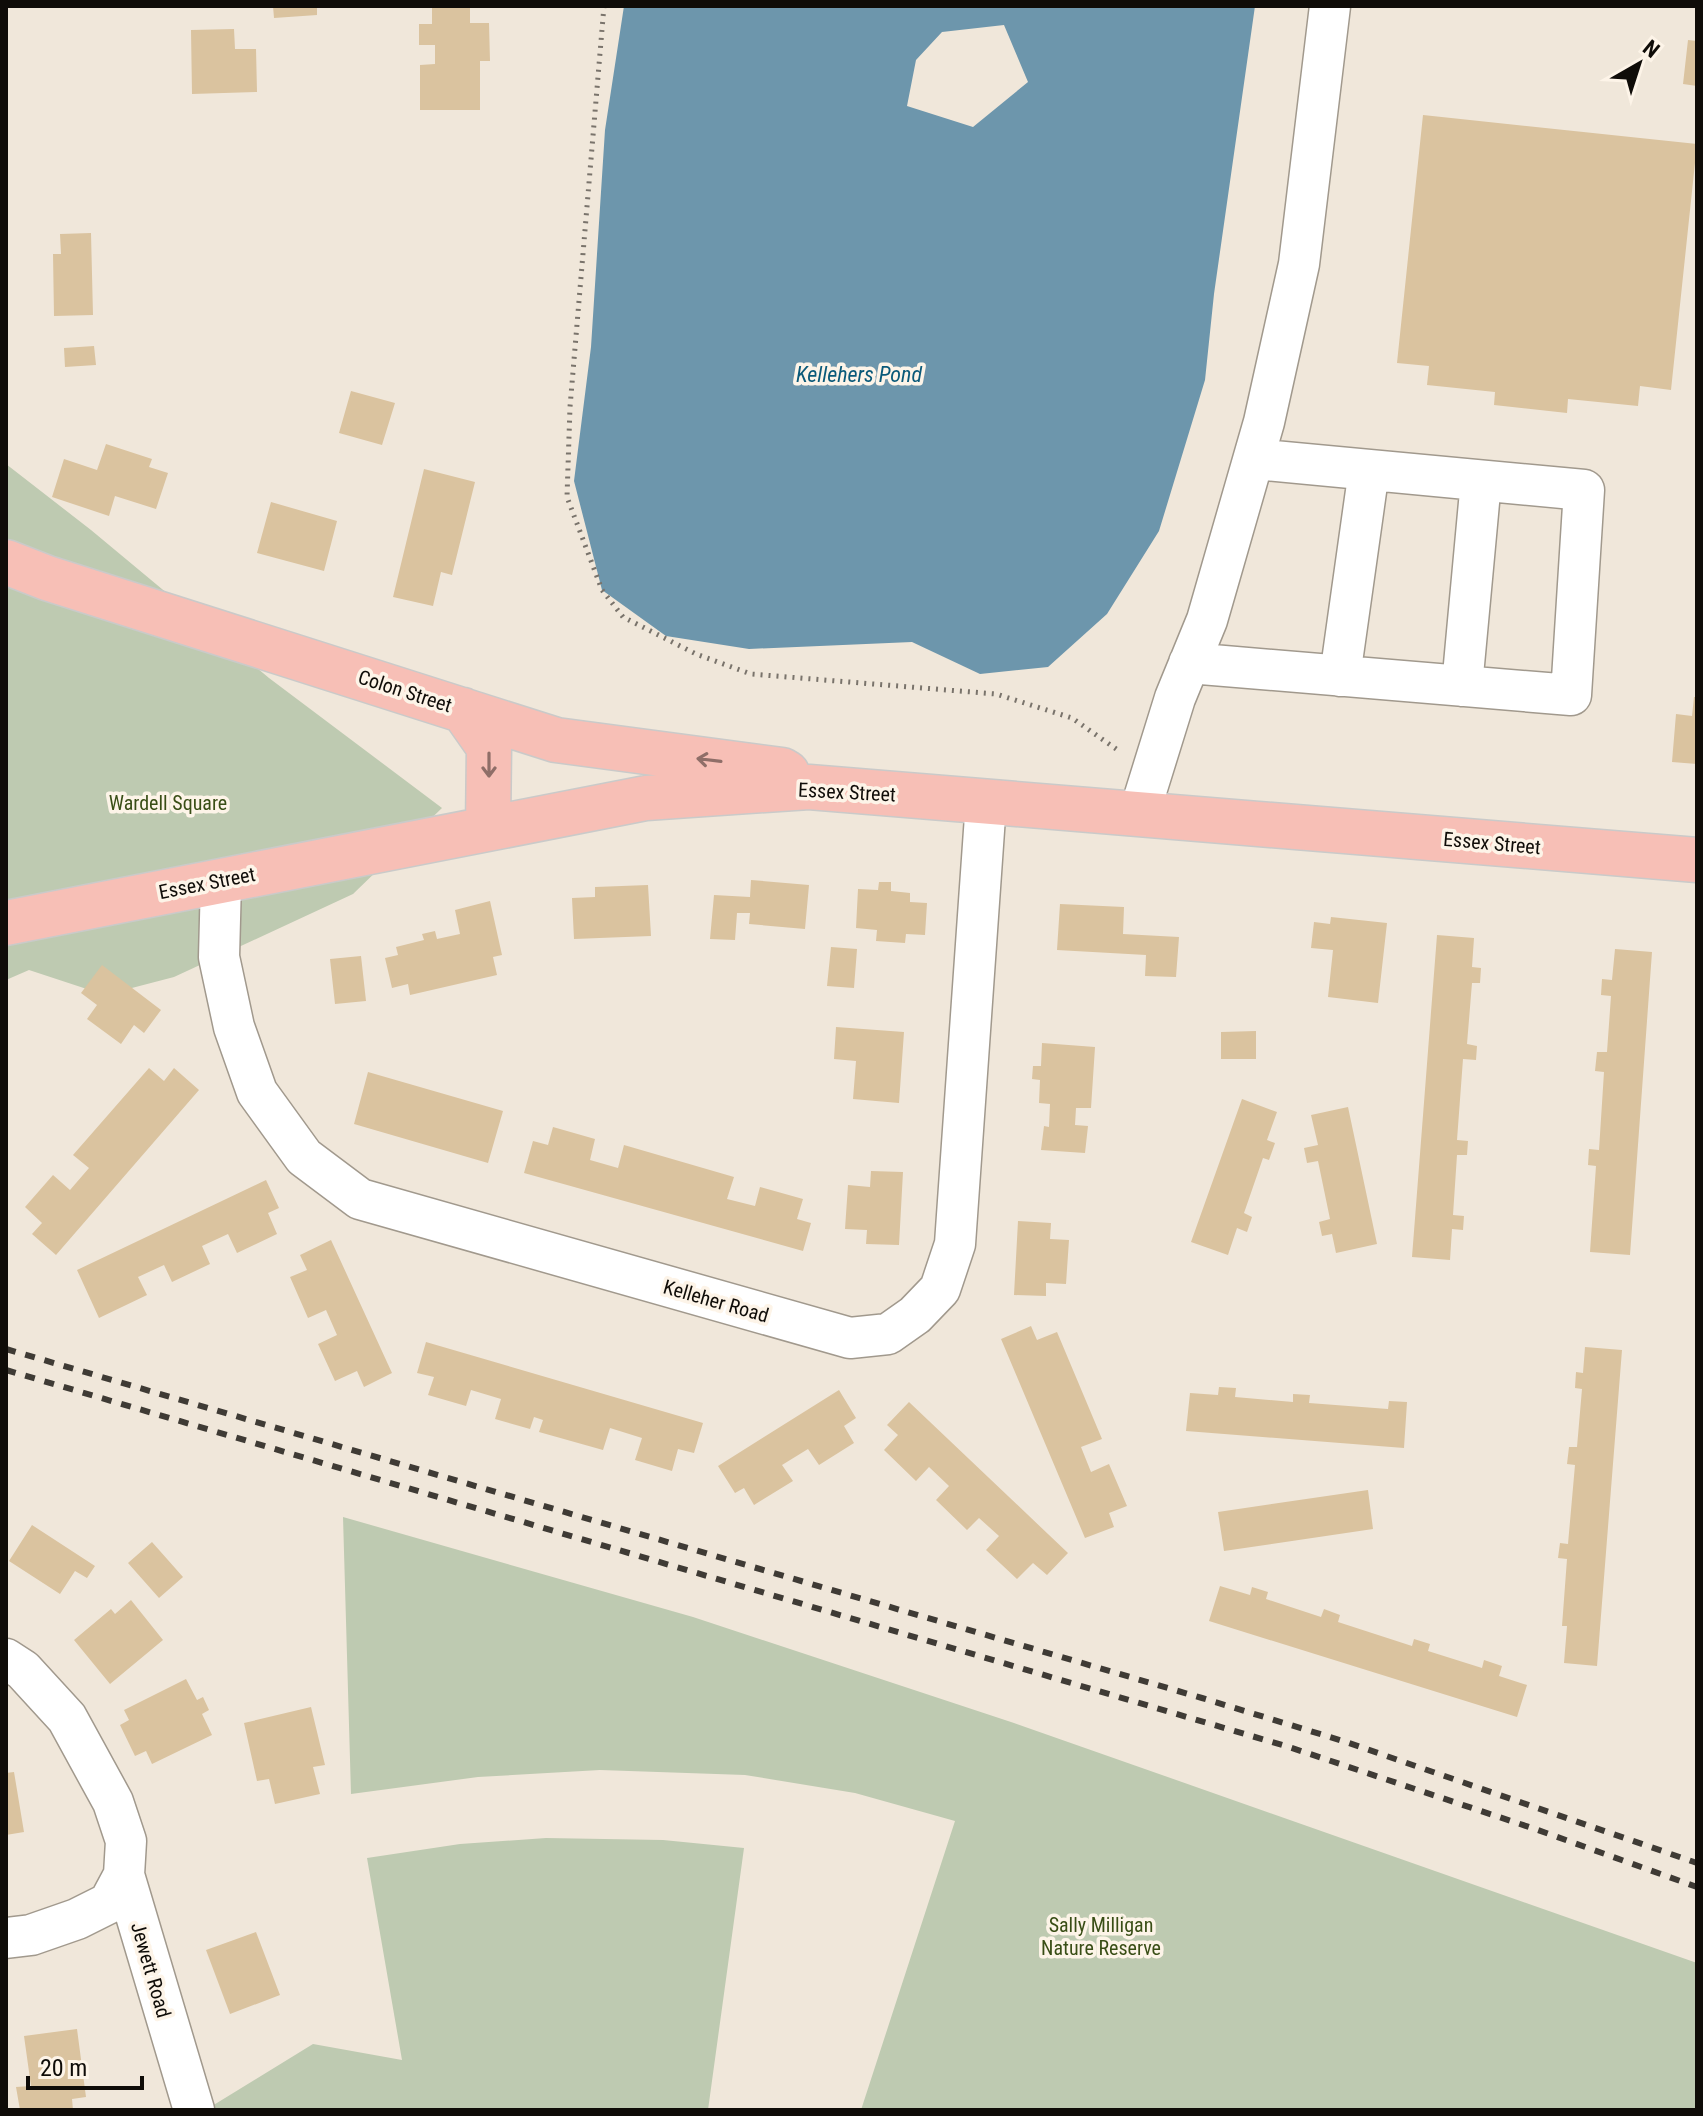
<svg xmlns="http://www.w3.org/2000/svg" width="1703" height="2116" font-family="'Roboto Condensed',sans-serif">
	<style>
		.green { fill: #becab1 }
		.water { fill: #6d96ac; fill-rule: evenodd }
		.building { fill: #dac39f }
		.lines { fill: none; stroke-linecap: round; stroke-linejoin: round }
		.minor-casing { stroke: #a1998d; stroke-width: 43 }
		.major-casing { stroke: #cacac9; stroke-width: 47 }
		.path { stroke: #79736b; stroke-width: 5; stroke-dasharray: 2 6; stroke-linecap: butt }
		.minor { stroke: #fff; stroke-width: 40 }
		.major { stroke: #f7bfb6; stroke-width: 44 }
		.rail { stroke: #3f3b35; stroke-width: 6; stroke-dasharray: 10 10; stroke-linecap: butt }
		.oneway { stroke: #8f6e68 }
		.labels { text-anchor: middle; stroke-width: 7; stroke-linejoin: round; paint-order: stroke }
		.street-label { font-size: 20px; fill: #0f0c08; stroke: #fdf4e8 }
		.park-label { font-size: 20px; fill: #394e16; stroke: #fdf4e8 }
		.water-label { font-size: 22px; font-style: italic; fill: #0a5979; stroke: #fdf4e8 }
	</style>
	<rect width="100%" height="100%" fill="#f0e7da"/>
	<!-- green -->
	<path class="green" d="M6 464 91 530 269 678 442 808 353 894 174 977 105 995 29 970 6 980Z
		M343 1517 693 1617 1014 1723 1697 1963V2110H861L955 1821 855 1793 745 1775 600 1770 478 1777 351 1794Z
		M546 1838 663 1840 744 1848 708 2110H215L212 2106 313 2044 402 2060 367 1858 460 1844Z"/>
	<!-- water -->
	<path class="water" d="M624 6H1255L1214 294 1205 380 1159 531 1107 614 1048 667 980 674 912 642 749 649 666 636 602 590 574 481 591 347 605 130ZM1004 25 1028 82 973 127 907 106 916 60 942 32Z"/>
	<!-- building -->
	<path class="building" d="M273 6H317V15L274 18Z
		M432 6H470V23H489L490 61H480V110H420V65L435 64V45H419V24H432Z
		M234 29 235 49H256L257 92 192 94 191 30Z
		M1688 40 1697 41V86L1683 84Z
		M1423 115 1697 144 1671 390 1640 386 1638 406 1568 399 1567 413 1494 405 1495 392 1427 385 1429 366 1397 363Z
		M91 233 93 315 54 316 53 254H61L60 234Z
		M94 346 96 365 65 367 64 348Z
		M351 391 395 403 382 445 339 433Z
		M106 444 152 459 149 467 168 473 156 509 115 496 109 516 52 497 64 459 97 470Z
		M424 469 475 482 452 575 441 572 433 606 393 597Z
		M271 502 337 521 324 571 257 553Z
		M1694 697H1697V764L1672 762 1676 714 1692 716Z
		M751 880 809 885 805 929 749 924 750 913H737L735 940 710 939 714 895 750 897Z
		M879 882H891V891L910 893V902L927 903 925 935 906 934 905 943 876 941 877 930 856 928 858 889 878 890Z
		M648 885 651 936 574 939 572 898 595 897V887Z
		M490 901 502 955 493 957 497 975 410 995 408 984 392 988 385 958 398 955 396 947 424 940 422 934 435 931 437 939 460 934 455 910Z
		M1060 904 1124 907 1123 934 1179 937 1176 977 1145 976 1146 955 1057 950Z
		M1331 917 1387 923 1378 1003 1328 997 1333 950 1311 948 1314 922 1330 924Z
		M1437 935 1474 938 1472 967 1481 968 1480 983H1472L1467 1044 1477 1046 1476 1060 1463 1059 1457 1140 1468 1141 1467 1155H1457L1453 1215 1464 1216 1463 1230 1452 1229 1450 1260 1412 1257Z
		M831 947 857 949 854 988 827 986Z
		M1615 949 1652 952 1630 1255 1590 1252 1596 1166 1588 1165 1589 1149 1599 1150 1604 1072 1595 1071 1597 1052H1607L1611 996 1601 995 1602 979 1612 980Z
		M361 956 366 1001 335 1004 330 959Z
		M102 965 161 1010 144 1033 134 1025 121 1044 87 1019 97 1005 81 993Z
		M836 1027 904 1032 899 1103 853 1099 856 1061 834 1059Z
		M1256 1031V1059H1221V1032Z
		M1042 1043 1095 1047 1091 1108H1076L1075 1125 1088 1126 1085 1153 1041 1150 1044 1126 1049 1127 1050 1104 1039 1103 1040 1080 1032 1079 1033 1066H1041Z
		M149 1068 164 1081 174 1068 199 1090 56 1255 32 1234 42 1223 25 1207 53 1175 70 1190 89 1168 73 1155Z
		M368 1072 503 1111 488 1163 354 1124Z
		M1242 1099 1277 1112 1267 1140 1275 1143 1269 1160 1263 1158 1244 1213 1252 1217 1247 1232 1237 1228 1228 1255 1191 1242Z
		M1348 1107 1377 1244 1336 1253 1332 1234 1322 1236 1319 1222 1330 1219 1318 1161 1307 1163 1304 1148 1318 1145 1311 1115Z
		M553 1127 595 1139 590 1160 618 1168 624 1145 734 1177 727 1199 755 1206 760 1187 803 1199 797 1219 811 1223 803 1251 524 1173 533 1141 548 1145Z
		M871 1171 903 1172 899 1245 866 1244 867 1230 845 1229 848 1185 870 1187Z
		M266 1180 279 1208 268 1213 277 1234 237 1253 228 1234 202 1246 210 1264 172 1282 164 1265 138 1277 147 1295 99 1318 77 1270Z
		M1018 1221 1051 1223 1050 1239 1069 1240 1066 1284 1046 1283V1296L1014 1295Z
		M331 1240 392 1373 364 1387 357 1371 335 1381 318 1344 337 1335 326 1310 308 1318 290 1277 307 1270 300 1255Z
		M1031 1326 1037 1340 1057 1332 1102 1439 1081 1447 1091 1472 1109 1464 1127 1506 1109 1513 1114 1527 1085 1538 1001 1339Z
		M426 1342 703 1423 694 1453 678 1449 672 1471 635 1460 642 1438 610 1428 603 1450 539 1432 543 1420 534 1417 530 1429 495 1419 501 1399 471 1390 466 1406 428 1395 434 1377 417 1373Z
		M1585 1347 1622 1350 1597 1666 1564 1663 1567 1626H1562L1567 1559 1558 1558 1560 1543 1568 1544 1575 1465 1567 1464 1569 1447H1577L1582 1389 1575 1388 1576 1372 1583 1373Z
		M1219 1387 1236 1388 1235 1397 1293 1402V1394L1310 1395 1309 1403 1388 1409 1389 1401 1407 1402 1404 1448 1186 1431 1190 1393 1218 1395Z
		M839 1390 856 1418 844 1426 854 1443 819 1465 808 1449 782 1465 793 1481 754 1505 744 1488 735 1493 718 1466Z
		M909 1402 1068 1553 1047 1575 1033 1563 1017 1579 986 1550 999 1536 979 1518 967 1530 936 1500 949 1486 929 1467 916 1481 884 1450 898 1435 887 1425Z
		M1368 1490 1373 1529 1224 1551 1218 1512Z
		M32 1525 95 1566 87 1578 75 1571 60 1594 9 1561Z
		M152 1542 183 1577 159 1598 128 1563Z
		M1220 1586 1250 1595 1252 1587 1268 1592 1266 1599 1321 1617 1324 1609 1340 1615 1338 1622 1412 1646 1414 1639 1430 1644 1428 1651 1482 1668 1484 1660 1502 1666 1499 1676 1527 1685 1517 1717 1209 1621Z
		M131 1600 163 1640 110 1684 74 1640 111 1609 115 1614Z
		M186 1679 197 1700 203 1697 209 1710 202 1714 212 1735 152 1764 146 1751 135 1756 120 1725 129 1720 124 1710Z
		M311 1707 325 1765 313 1767 320 1794 275 1804 269 1779 257 1781 244 1723Z
		M14 1772 24 1832 6 1835V1773Z
		M256 1932 280 1995 230 2014 206 1950Z
		M77 2029 86 2097 72 2099 73 2110H20L16 2087 31 2086 24 2036Z"/>
	<g class="lines">
		<!-- minor casing -->
		<g class="minor-casing">
			<path id="minor" d="M1189 663 1571 695 1584 490 1254 459
				M1340 676 1369 470
				M1462 686 1481 481
				M1139 814 1175 698 1207 620 1264 422 1299 264 1330 6
				M221 881 219 957 234 1027 257 1092 304 1157 360 1199 850 1338 888 1334 915 1315 940 1289 955 1244 986 802
				M6 1659 23 1670 67 1718 113 1802 126 1841 124 1875 109 1903 77 1919 31 1935 6 1938
				M124 1875 194 2110"/>
		</g>
		<!-- major casing -->
		<g class="major-casing">
			<path id="major" d="M6 562 47 578 556 740 782 770 787 773
				M463 710 489 747 488 828
				M6 923 646 798 809 787 1697 860"/>
		</g>
		<!-- path -->
		<path class="path" d="M604 6 570 407 567 497 602 590 623 617 696 654 751 674 996 694 1072 718 1119 751"/>
		<!-- minor -->
		<use href="#minor" class="minor"/>
		<!-- major -->
		<use href="#major" class="major"/>
		<!-- rail -->
		<path class="rail" d="M6 1349 1202 1698 1343 1741 1697 1863
			M6 1370 1289 1747 1535 1829 1697 1887"/>
	</g>
	<!-- one-way arrows -->
	<defs><path id="oneway-shaft" d="M-6 0H5M1.5-3L5.5 0L1.5 3" fill="none" stroke-width="1.6" stroke-linecap="round" stroke-linejoin="round" transform="scale(2)"/></defs>
	<g class="oneway">
		<use href="#oneway-shaft" transform="translate(709 760) rotate(-173)"/>
		<use href="#oneway-shaft" transform="translate(489 765) rotate(90)"/>
	</g>
	<g class="labels">
		<!-- street labels -->
		<g class="street-label">
			<text transform="translate(405 691) rotate(18)" y="7">Colon Street</text>
			<text transform="translate(847 792) rotate(3)" y="7">Essex Street</text>
			<text transform="translate(1492 843) rotate(5)" y="7">Essex Street</text>
			<text transform="translate(207 883) rotate(-11)" y="7">Essex Street</text>
			<text transform="translate(716 1301) rotate(16)" y="7">Kelleher Road</text>
			<text transform="translate(151 1970) rotate(74)" y="7">Jewett Road</text>
		</g>
		<!-- park labels -->
		<g class="park-label">
			<text x="168" y="810">Wardell Square</text>
			<text x="1101" y="1932">Sally Milligan<tspan x="1101" dy="23">Nature Reserve</tspan></text>
		</g>
		<!-- water labels -->
		<g class="water-label">
			<text x="859" y="382">Kellehers Pond</text>
		</g>
	</g>
	<!-- border -->
	<rect width="1703" height="2116" fill="none" stroke="#0f0c08" stroke-width="16"/>
	<!-- north arrow -->
	<g transform="translate(1639 64) rotate(39)" stroke="#fdf4e8" stroke-width="6" paint-order="stroke">
	<path d="M0-6L14 30L0 20L-14 30Z" fill="#0f0c08"/>
	<text y="-12" font-size="22" font-weight="bold" text-anchor="middle" fill="#0f0c08">N</text>
	</g>
	<!-- scale -->
	<path d="M28 2076v12h114v-12" fill="none" stroke="#0f0c08" stroke-width="4"/>
	<text x="40" y="2076" font-size="24" fill="#0f0c08" stroke="#fdf4e8" stroke-width="6" paint-order="stroke">20 m</text>
</svg>
